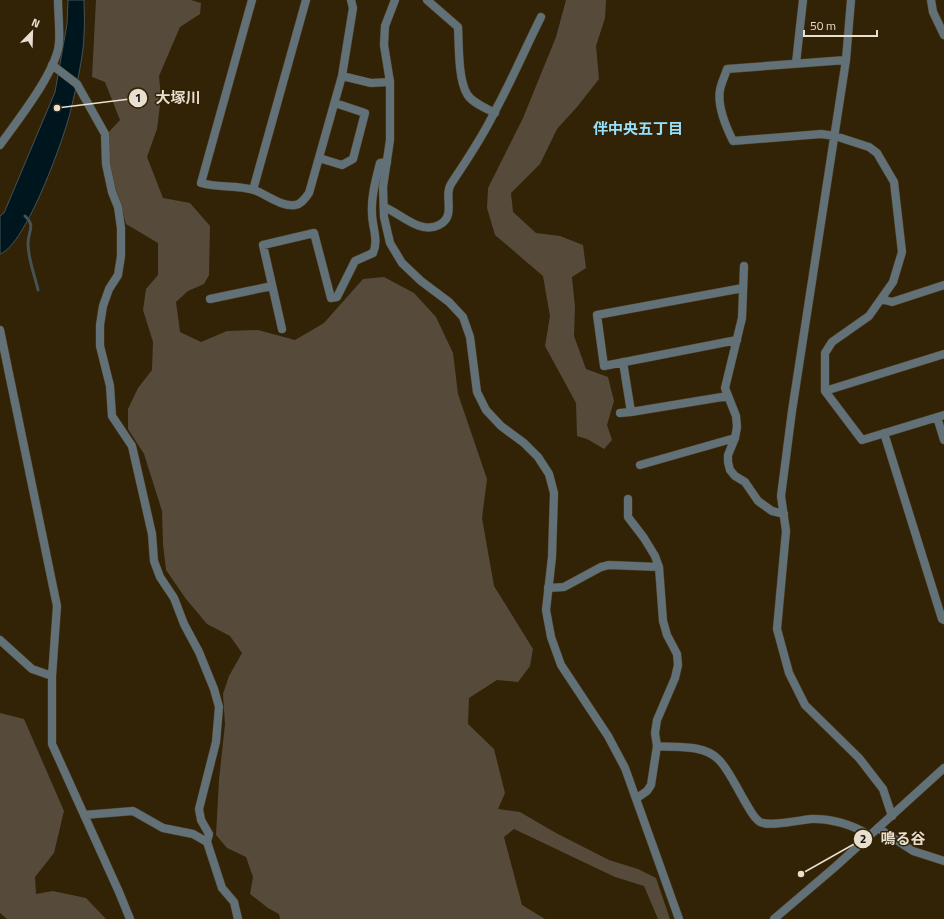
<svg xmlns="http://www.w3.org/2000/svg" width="944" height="919" font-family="'Titillium Web','Noto Sans JP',sans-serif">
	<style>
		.green { fill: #564b3b }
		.water { fill: #00161e; stroke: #465253 }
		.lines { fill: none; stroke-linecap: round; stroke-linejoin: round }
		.stream { stroke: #465253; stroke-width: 3 }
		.minor-casing { stroke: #4f4026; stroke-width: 9 }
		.tertiary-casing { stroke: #4f4026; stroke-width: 9 }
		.minor { stroke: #617177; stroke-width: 8 }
		.tertiary { stroke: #617177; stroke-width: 8 }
		.labels { text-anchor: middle; stroke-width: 3; stroke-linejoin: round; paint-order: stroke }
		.neighbourhood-label { font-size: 15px; font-weight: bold; fill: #98e0fa; stroke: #322206 }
		.leader { fill: none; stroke: #e9dfcf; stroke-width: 1.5 }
		.callout-dot { fill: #e9dfcf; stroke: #322206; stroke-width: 1.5 }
		.mark-label { font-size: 12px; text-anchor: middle; font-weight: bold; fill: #111 }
		.callout-label { font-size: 15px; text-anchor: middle; font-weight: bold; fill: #e9dfcf; stroke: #322206; stroke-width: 3; stroke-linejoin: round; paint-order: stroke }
	</style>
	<rect width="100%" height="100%" fill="#322206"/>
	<!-- green -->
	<path class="green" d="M96 0H191L201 3 200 14 180 27 159 76 161 97 157 129 147 157 163 198 190 203 210 226 209 275 204 284 188 291 176 302 180 332 201 342 227 331 258 330 295 340 324 323 363 279 384 277 414 293 436 317 453 353 458 394 487 479 482 518 494 586 533 649 530 666 518 682 497 680 469 698 468 724 494 749 505 793 498 809 520 812 556 833 609 860 638 869 656 878 670 919H658L644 886 615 877 514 829 504 837 522 905 545 919H280L279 914 268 908 250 894 253 877 246 857 227 848 216 835 219 780 225 724 223 694 229 676 242 653 230 636 207 624 186 599 166 570 163 544 162 511 144 454 128 429V409L138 388 152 370 153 342 143 310 146 289 158 275V243L126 224C123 211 118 199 114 186 108 169 107 152 107 134L120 120 105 82 92 77Z
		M566 0H606L605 18 596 46 599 79 577 107 557 129 540 164 511 193 513 212 536 233 560 236 583 245 586 268 572 277 575 307 574 336 586 369 608 377 614 401 607 425 612 440 604 449 587 439 577 436 576 403 545 346 550 316 543 276 495 235 487 208 488 188 523 118 556 37Z
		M0 713 24 719 64 811 54 853 35 877 36 894 53 891 86 898 106 919H7L0 913Z"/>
	<!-- water -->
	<path class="water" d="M68 0H84C84 11 85 22 84 34 84 54 76 88 71 109 65 136 26 245 0 254V216L4 213 55 92 67 24Z"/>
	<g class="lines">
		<!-- stream -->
		<path class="stream" d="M25 216C36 226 28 231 28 244 28 259 35 276 38 290"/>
		<!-- minor casing -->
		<g class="minor-casing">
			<path id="minor" d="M252 0 201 183C218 188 237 185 254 190 266 194 281 207 295 205 302 204 305 198 309 193L342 76 353 8 351 0
				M427 0 458 27C459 45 458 79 467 94 472 103 486 108 495 113
				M851 0 846 60 792 411 781 496 786 531 777 629 789 673 805 705 859 758 883 789 892 816
				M931 0 933 12 944 35
				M846 60 727 69C725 76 721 83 720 90 717 106 726 127 733 141L821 134 835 136 869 147 877 153 894 182 902 252 893 282 869 316 832 342 825 353V391L862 440 944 415
				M796 63 803 0
				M52 65 77 84 105 134 106 164 112 192 118 207 121 228V256L118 275 109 289 103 306 100 325V346L110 386 112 416 132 446 152 534 154 561 160 577 174 598 184 624 199 652 214 689 219 707 216 742 199 809 201 820 209 834 207 842
				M342 76 371 83 390 82
				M319 158 342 165 353 159 365 113 335 103
				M253 190 306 0
				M384 207C400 213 420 235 439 225 457 216 443 196 451 184 466 161 482 138 494 113 511 82 525 49 541 17
				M744 266 742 318 725 388 736 416 737 427 735 438 728 455V462L730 470 735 476 745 482 758 501 772 511 784 514
				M210 299 272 286
				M881 299 892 302 944 285
				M282 329 263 245 314 233 331 298 337 297 355 261 373 253C379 240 372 227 372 213 371 196 376 179 380 163L387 162
				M0 330 57 606 52 676V744L119 892 130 919
				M737 340 604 366 597 315 743 288
				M623 362 631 412 728 396
				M825 391 944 354
				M620 413 631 412
				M937 417 944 440
				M884 433 942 619 944 620
				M640 465 735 438
				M628 499V517L644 538 655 556 659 567 663 621 667 635 677 654 678 665 675 678 657 720 655 733 657 746 651 785 647 791 637 798
				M548 588 564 587 601 567 609 565 659 567
				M0 640 32 669 52 676
				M657 746C676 748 703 744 718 759 727 767 737 788 744 800 748 806 753 818 760 822 770 827 800 820 811 819 831 818 853 825 869 835
				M84 815 133 811 163 828 193 834 207 842 222 888 234 902 238 919
				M878 828 913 851 944 861"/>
		</g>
		<!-- tertiary casing -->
		<g class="tertiary-casing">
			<path id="tertiary" d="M395 0 385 26 384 45 390 82V140L383 187 384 217 390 243 402 263 421 281 449 302 463 317 470 337 477 392 486 410 501 426 524 443 538 457 549 474 554 493 552 557 546 610 551 637 561 665 608 736 625 768 679 919
				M0 145C17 121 57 71 59 43 60 29 58 14 58 0
				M774 919 835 867 944 768"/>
		</g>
		<!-- minor -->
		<use href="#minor" class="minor"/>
		<!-- tertiary -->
		<use href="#tertiary" class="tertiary"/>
	</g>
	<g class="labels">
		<!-- neighbourhood labels -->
		<g class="neighbourhood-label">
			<text x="638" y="134">伴中央五丁目</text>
		</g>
	</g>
	<!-- callouts -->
	<path class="leader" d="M57 108L138 98M801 874L863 839"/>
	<g class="callout-dot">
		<circle cx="57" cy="108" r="4"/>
		<circle cx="801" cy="874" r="4"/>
		<circle cx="138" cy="98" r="10"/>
		<circle cx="863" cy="839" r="10"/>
	</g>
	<g class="mark-label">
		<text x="138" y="102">1</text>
		<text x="863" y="843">2</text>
	</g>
	<g class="callout-label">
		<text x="178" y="103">大塚川</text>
		<text x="903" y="844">鳴る谷</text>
	</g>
	<!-- north arrow -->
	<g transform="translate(32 32) rotate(23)" stroke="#322206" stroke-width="3" paint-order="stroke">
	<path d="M0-3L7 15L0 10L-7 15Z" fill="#e9dfcf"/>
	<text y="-6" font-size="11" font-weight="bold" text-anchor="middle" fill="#e9dfcf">N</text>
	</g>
	<!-- scale -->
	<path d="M804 30v6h73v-6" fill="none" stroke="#e9dfcf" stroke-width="2"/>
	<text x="810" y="30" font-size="12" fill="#e9dfcf" stroke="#322206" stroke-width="3" paint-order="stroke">50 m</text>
</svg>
